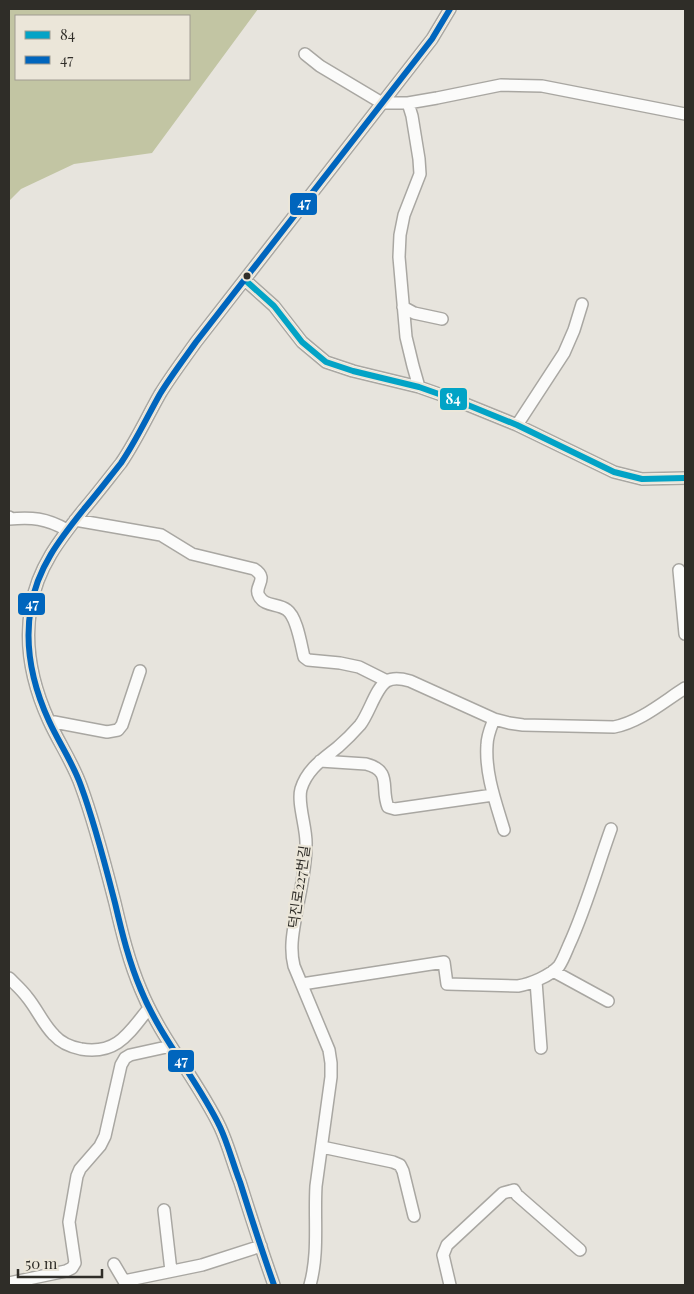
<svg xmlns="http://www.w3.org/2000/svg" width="694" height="1294" font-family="'Playfair Display','Noto Sans KR',serif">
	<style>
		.forest { fill: #c2c5a3; fill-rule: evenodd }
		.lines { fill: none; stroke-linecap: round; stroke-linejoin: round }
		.minor-casing { stroke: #a9a7a2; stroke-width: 14 }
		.minor { stroke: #fbfbfa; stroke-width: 11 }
		.bus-1-casing { stroke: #ebe6d9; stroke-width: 10 }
		.bus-2-casing { stroke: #ebe6d9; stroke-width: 10 }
		.bus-1 { stroke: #02a3c6; stroke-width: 6 }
		.bus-2 { stroke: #0065bd; stroke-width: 6 }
		.bus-dot { fill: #2f2d28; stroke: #ebe6d9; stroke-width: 2 }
		.labels { text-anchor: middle; stroke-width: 4.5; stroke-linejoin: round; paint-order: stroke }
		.street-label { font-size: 14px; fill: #2f2d28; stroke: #ebe6d9 }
		.line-badge { stroke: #ebe6d9; stroke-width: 2 }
		.badge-label { font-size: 14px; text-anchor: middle; font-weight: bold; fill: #fff }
	</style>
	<rect width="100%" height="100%" fill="#e7e4dd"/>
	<!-- forest -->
	<path class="forest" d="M9 9H258L152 153 74 164 21 189 9 201ZM16 16H189V79H16Z"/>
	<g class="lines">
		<!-- minor casing -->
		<g class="minor-casing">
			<path id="minor" d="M305 54 320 66 382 103H408L437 98 501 85 542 86 685 114
				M408 103 412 116 419 159 420 174 404 215 400 235 399 257 406 337 413 366 419 387
				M245 280 274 306 302 342 326 362 353 371 419 387 453 399 517 425 614 472 642 479 685 478
				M403 307 414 313 442 319
				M517 425 564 353 574 330 582 304
				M9 517V519C32 517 46 518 67 530
				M75 520 161 535 192 554 254 569C270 579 253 586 259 596 265 607 278 603 287 610 297 617 301 645 304 657L308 660 340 663 359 667 387 681
				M679 570 685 634
				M494 719C491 727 487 736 487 745 485 774 496 803 504 830
				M49 721 107 732 118 730 122 725 140 671
				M320 761 366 764C393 771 380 788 388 807L395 809 493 795
				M553 971 608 1001
				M9 978C15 984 22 990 27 997 37 1009 43 1024 54 1035 61 1043 71 1047 81 1049 117 1055 129 1033 149 1008
				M536 981 541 1048
				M302 984 444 962 447 984 518 986C530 984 550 976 559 966 563 960 566 952 569 945 586 908 597 868 611 829
				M322 1147 393 1162 400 1165 403 1171 414 1216
				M164 1210 171 1271
				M114 1264 124 1281 202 1265 261 1246
				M9 1283 66 1271 72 1268 75 1263 69 1222 77 1176 80 1169 100 1146 105 1136 121 1065 125 1058 130 1055 171 1046
				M274 1285C262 1251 251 1217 240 1182 233 1164 228 1144 220 1127 197 1079 161 1039 141 990 129 962 122 933 115 903 105 864 95 824 81 786 73 763 59 743 49 721 33 686 24 646 31 607 37 568 60 539 84 509 97 494 109 478 121 463 136 441 147 417 160 394 171 376 184 359 196 342L432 39 450 9
				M310 1285C319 1253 314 1219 316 1186L331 1077V1063L329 1050 294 966C289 946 294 928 297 909 301 888 306 867 306 845 307 829 297 803 301 789 307 769 323 759 338 747 346 740 353 733 360 725 369 714 376 687 387 681 394 677 403 679 410 681L494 719 509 723 523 725 614 727C640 722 663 702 685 688
				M450 1285 443 1255 447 1245 503 1193 514 1190 517 1195 580 1250"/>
		</g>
		<!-- minor -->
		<use href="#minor" class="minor"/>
		<!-- bus-1 casing -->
		<g class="bus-1-casing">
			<path id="bus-1" d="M245 280 274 306 302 342 326 362 353 371 419 387 453 399 517 425 614 472 642 479 685 478"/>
		</g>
		<!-- bus-2 casing -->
		<g class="bus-2-casing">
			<path id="bus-2" d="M274 1285C262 1251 251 1217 240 1182 233 1164 228 1144 220 1127 197 1079 161 1039 141 990 129 962 122 933 115 903 105 864 95 824 81 786 73 763 59 743 49 721 33 686 24 646 31 607 37 568 60 539 84 509 97 494 109 478 121 463 136 441 147 417 160 394 171 376 184 359 196 342L432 39 450 9"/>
		</g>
		<!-- bus-1 -->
		<use href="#bus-1" class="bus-1"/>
		<!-- bus-2 -->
		<use href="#bus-2" class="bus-2"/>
	</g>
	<!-- markers -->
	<circle class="bus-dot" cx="247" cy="276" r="4.5"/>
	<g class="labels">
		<!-- street labels -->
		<g class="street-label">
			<text transform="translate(299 887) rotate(-82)" y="5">덕진로227번길</text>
		</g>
	</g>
	<g class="line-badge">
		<rect x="289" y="192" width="29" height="24" rx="5" fill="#0065bd"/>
		<rect x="439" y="387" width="29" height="24" rx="5" fill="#02a3c6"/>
		<rect x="17" y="592" width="29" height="24" rx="5" fill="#0065bd"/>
		<rect x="167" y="1049" width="28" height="24" rx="5" fill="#0065bd"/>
	</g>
	<g class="badge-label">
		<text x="304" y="208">47</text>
		<text x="453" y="404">84</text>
		<text x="32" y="609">47</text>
		<text x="181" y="1066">47</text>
	</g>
	<!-- border -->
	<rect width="694" height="1294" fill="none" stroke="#2f2d28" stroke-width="20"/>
	<!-- legend -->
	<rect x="15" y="15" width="175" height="65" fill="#ebe6d9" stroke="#a09c92"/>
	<rect x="25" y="31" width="25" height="8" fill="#02a3c6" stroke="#a09c92"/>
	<text x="60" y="40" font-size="15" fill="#2f2d28">84</text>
	<rect x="25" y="56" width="25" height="8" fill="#0065bd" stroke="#a09c92"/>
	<text x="60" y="65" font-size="15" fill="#2f2d28">47</text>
	<!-- scale -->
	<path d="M18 1269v8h84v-8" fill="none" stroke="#2f2d28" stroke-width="2.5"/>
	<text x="25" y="1269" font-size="15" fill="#2f2d28" stroke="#ebe6d9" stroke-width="4" paint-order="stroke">50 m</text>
</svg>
